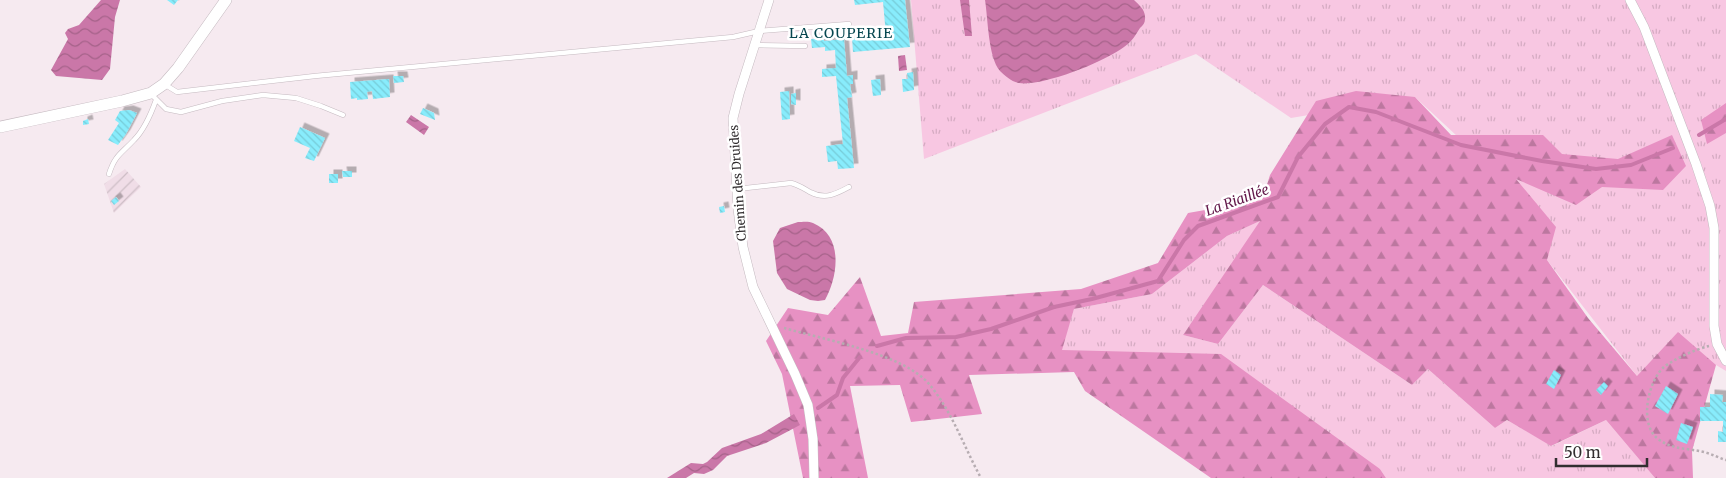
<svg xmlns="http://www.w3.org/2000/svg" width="1726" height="478" font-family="Merriweather,serif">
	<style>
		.industrial { fill: url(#industrial-furrows) }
		.grass { fill: url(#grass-tufts) }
		.forest { fill: url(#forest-firs) }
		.water { fill: url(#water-waves) }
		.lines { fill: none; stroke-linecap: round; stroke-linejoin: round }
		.stream { stroke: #ca77a8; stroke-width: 4 }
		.building { fill: url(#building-back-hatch); filter: url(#shadow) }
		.service-casing { stroke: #c5bac0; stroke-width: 5.5 }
		.minor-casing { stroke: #c5bac0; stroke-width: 10 }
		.tertiary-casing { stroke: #c5bac0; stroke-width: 12 }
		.path { stroke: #b7adb2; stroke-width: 2.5; stroke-dasharray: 2.5 2.5; stroke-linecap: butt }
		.service { stroke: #fff; stroke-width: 4.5 }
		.minor { stroke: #fff; stroke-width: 9 }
		.tertiary { stroke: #fff; stroke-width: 11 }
		.labels { text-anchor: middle; stroke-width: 5; stroke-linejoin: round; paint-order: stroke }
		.street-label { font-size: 12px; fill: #322e30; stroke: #fff }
		.neighbourhood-label { font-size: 14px; letter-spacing: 1px; fill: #06464f; stroke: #fff }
		.water-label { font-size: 14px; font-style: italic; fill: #611648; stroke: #fff }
	</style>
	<defs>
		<pattern id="industrial-furrows" width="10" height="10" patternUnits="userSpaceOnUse" patternTransform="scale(1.25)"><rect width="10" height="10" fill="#f0dde7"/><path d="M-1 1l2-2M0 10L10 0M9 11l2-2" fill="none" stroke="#cebec6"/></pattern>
		<pattern id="grass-tufts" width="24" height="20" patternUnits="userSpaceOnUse" patternTransform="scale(1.25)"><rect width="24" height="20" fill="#f8c7e2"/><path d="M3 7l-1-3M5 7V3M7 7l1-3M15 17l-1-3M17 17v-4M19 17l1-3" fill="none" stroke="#d5abc2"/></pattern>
		<pattern id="forest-firs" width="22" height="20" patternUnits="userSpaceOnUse" patternTransform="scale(1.25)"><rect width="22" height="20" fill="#e791c3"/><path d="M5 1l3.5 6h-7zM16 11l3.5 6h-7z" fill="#bc779f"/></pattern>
		<pattern id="water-waves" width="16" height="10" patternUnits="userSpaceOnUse" patternTransform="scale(1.25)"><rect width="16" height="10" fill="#ca77a8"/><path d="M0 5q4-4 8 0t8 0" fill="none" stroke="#a56289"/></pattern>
		<pattern id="building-back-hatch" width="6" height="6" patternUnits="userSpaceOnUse" patternTransform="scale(1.25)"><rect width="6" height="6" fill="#88ecfc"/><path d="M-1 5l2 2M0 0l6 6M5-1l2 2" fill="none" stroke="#76cbd8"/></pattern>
		<filter id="shadow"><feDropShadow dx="4.5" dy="-4.5" stdDeviation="0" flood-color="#0004"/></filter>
	</defs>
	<rect width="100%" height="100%" fill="#f6eaf0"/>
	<!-- industrial -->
	<path class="industrial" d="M125 169 141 187 114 213 104 184Z"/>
	<!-- grass -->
	<path class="grass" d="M911 0H1726V371L1716 365 1637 376 1547 260 1514 189 1415 97 1291 118 1196 54 924 159Z
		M1262 220 1183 335 1218 344 1263 285 1412 385 1428 369 1495 428 1507 420 1552 446 1606 420 1655 478H1386L1380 469 1061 350 1074 309 1152 294 1227 236Z"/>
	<!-- forest -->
	<path class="forest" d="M1356 91 1415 97 1451 135H1543L1562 154 1618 159 1672 135 1686 166 1663 190 1602 187 1576 205 1516 179 1556 227 1547 260 1588 318 1637 376 1678 332 1716 365 1692 451 1693 478H1655L1606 420 1551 446 1507 420 1495 428 1428 369 1412 385 1263 285 1218 344 1183 335 1260 221 1227 236 1152 294 1074 309 1062 350 1221 354 1380 469 1386 478H1211L1085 391 1074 372 969 375 982 414 911 422 900 385 850 386 868 478H803L782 374 766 341 788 308 828 315 860 277 881 336 908 333 914 302 1081 289 1158 263 1188 213 1262 200 1270 175 1316 101Z
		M1726 103V133L1707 144 1701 120Z"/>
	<!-- water -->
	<path class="water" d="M101 0H120L115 17 110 69 102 80 56 76 51 70 68 39 65 33 68 29 79 25Z
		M960 0H969L972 36H965Z
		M985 0H1134C1139 5 1146 10 1145 19 1145 23 1143 25 1140 28 1137 32 1135 37 1131 41 1114 59 1043 87 1019 83 1012 82 1004 75 1000 71 988 57 988 18 985 0Z
		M905 55 907 70 899 71 898 56Z
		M411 115 429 127 424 135 406 122Z
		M798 222C802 222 809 221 813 223 844 236 838 277 825 300L818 301 810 300 787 289 777 273 773 241 780 228Z
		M794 414 800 425 766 443 727 456 713 470 704 474 694 473 686 478H667L691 463 703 464 707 462 722 448 761 434Z"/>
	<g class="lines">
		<!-- stream -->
		<path class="stream" d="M1699 135 1726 119
			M877 346 906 338 956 337 991 329 1054 307 1092 299 1158 281 1184 240 1198 226 1278 197 1298 157 1325 124 1349 107 1376 112 1461 145 1542 161 1596 169 1631 165 1673 148
			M818 408 837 395 843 378 860 357"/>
	</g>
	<!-- building -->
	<path class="building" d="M167 0H178L174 5Z
		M854 0H905L910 47 853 52 852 38 886 35 883 2 855 5Z
		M824 38V41L844 39 847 76 853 75V84H850L852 97 847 98 854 168 838 169 837 161 828 162 826 146 843 144 836 76 822 77V69L836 68 835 50 825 51V47L812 48 811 39Z
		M913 72 914 90 903 92 902 79H908L907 73Z
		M393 76H403L404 82 394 83Z
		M389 79 390 97 373 99 372 91 367 92 368 99 357 100V98L351 99 350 82Z
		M880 79 881 95 873 96 871 80Z
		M789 91 790 119 782 120 780 92Z
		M796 93V105L791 104V94Z
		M423 108 434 113 435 120 420 114Z
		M129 110 137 113 126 134 118 145 108 140 119 123 115 120 120 111Z
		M88 119 89 124 83 125V121Z
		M300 127 325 138 314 161 305 158 310 148 294 141Z
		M342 171H352V177H343Z
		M329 174H338V183H329Z
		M116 197 119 201 114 205 111 201Z
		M724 206 725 212 720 213 719 207Z
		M1554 370 1561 375 1554 389 1546 384Z
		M1604 382 1608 386 1601 395 1596 390Z
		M1666 386 1678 394 1668 414 1655 406Z
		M1710 394 1723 395 1722 402H1726V442H1718V431L1723 432V421H1700V407H1710Z
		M1681 423 1693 427 1687 444 1676 440Z"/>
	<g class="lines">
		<!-- service casing -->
		<g class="service-casing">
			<path id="service" d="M755 45 805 46
				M164 84 177 92 315 76 733 37 759 31 849 24
				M151 94 166 109 181 112 222 101 263 95 296 98 321 106 343 115
				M109 174C115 155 121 154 134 140 145 129 151 114 156 100
				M737 189 791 183C799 185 803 188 810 192 825 200 836 194 849 187"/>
		</g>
		<!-- minor casing -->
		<g class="minor-casing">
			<path id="minor" d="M769 0 739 94 733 118 738 209 743 247 753 287 795 374 808 405 813 439 814 478
				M1630 0 1644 27 1696 164 1710 206 1714 228V326L1717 344 1726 361"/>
		</g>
		<!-- tertiary casing -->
		<g class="tertiary-casing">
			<path id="tertiary" d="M0 127 122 101 151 93 164 84 178 68 226 0"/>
		</g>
		<!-- path -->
		<path class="path" d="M784 328C822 339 904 354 929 384 952 411 964 447 981 478
			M1709 346C1696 349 1674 359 1664 367 1648 381 1639 423 1657 438 1671 450 1688 448 1704 452 1712 454 1719 458 1726 460"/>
		<!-- service -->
		<use href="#service" class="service"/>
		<!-- minor -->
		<use href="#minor" class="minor"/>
		<!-- tertiary -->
		<use href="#tertiary" class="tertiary"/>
	</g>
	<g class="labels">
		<!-- street labels -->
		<g class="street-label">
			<text transform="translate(738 183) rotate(-94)" y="4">Chemin des Druides</text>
		</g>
		<!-- neighbourhood labels -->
		<g class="neighbourhood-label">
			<text x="841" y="38">LA COUPERIE</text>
		</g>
		<!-- water labels -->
		<g class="water-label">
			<text transform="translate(1237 200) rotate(-20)" y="5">La Riaillée</text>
		</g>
	</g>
	<!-- scale -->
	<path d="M1556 458v8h91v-8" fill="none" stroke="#322e30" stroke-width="2.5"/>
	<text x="1564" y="458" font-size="15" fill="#322e30" stroke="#ffffff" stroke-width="4" paint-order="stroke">50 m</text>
</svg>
